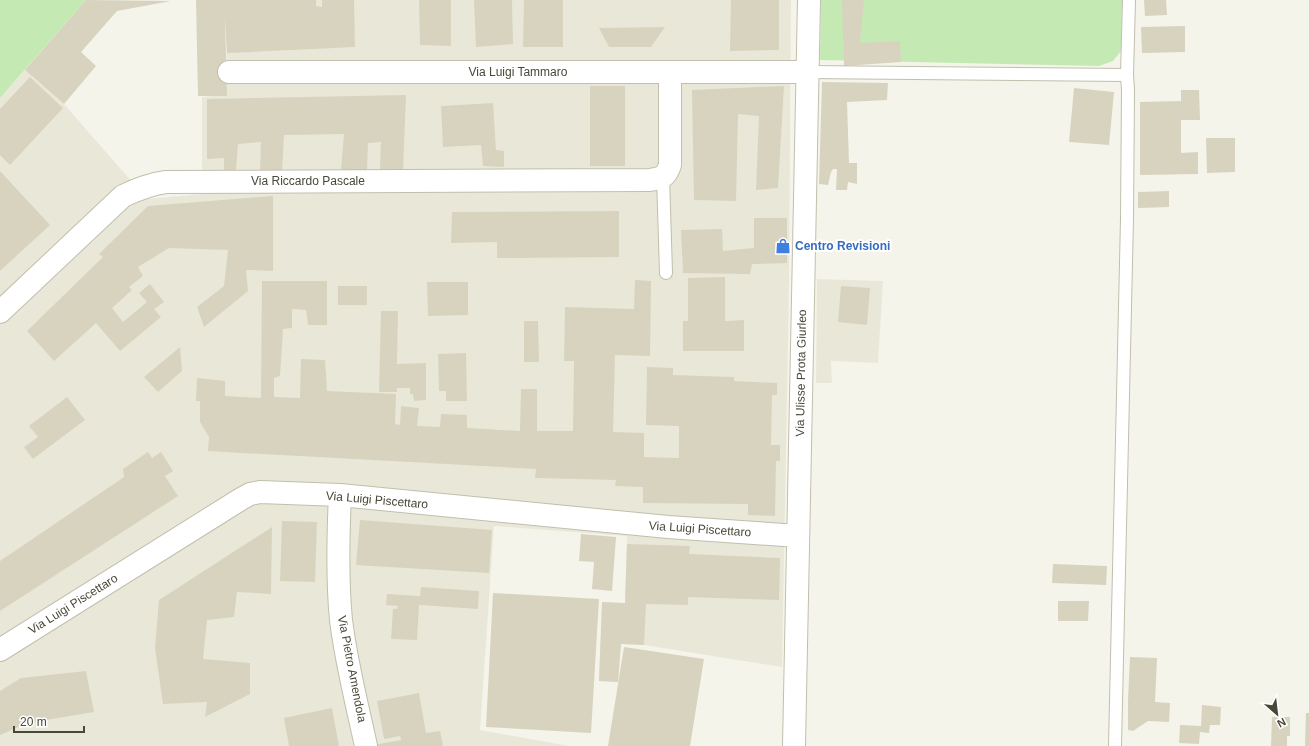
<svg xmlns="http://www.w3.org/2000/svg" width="1309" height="746" font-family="Arial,sans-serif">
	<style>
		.residential { fill: #e9e8d8 }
		.green { fill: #c4e9b3 }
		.building { fill: #d7d3bf }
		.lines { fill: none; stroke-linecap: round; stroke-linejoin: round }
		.service-casing { stroke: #c1bfac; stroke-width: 14 }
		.minor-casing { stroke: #c1bfac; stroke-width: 24 }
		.service { stroke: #fff; stroke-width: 12 }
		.minor { stroke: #fff; stroke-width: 22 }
		.labels { text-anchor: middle; stroke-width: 4; stroke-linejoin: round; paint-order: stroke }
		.street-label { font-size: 12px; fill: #494738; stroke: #fff }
		.shop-label { font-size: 12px; font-weight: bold; fill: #366cbe; stroke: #fff; text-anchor: start }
	</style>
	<rect width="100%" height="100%" fill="#f5f4ea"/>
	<!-- residential -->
	<path class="residential" d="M226 0H791L789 288 782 667 644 645 621 644 618 682 599 681 602 602 625 603 627 536 494 526 480 730 569 746H0V98L25 70 64 104 147 199 202 194V97L227 95Z
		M817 279 883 281 878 363 831 361 832 383H816Z"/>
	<!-- green -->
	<path class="green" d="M0 0H86L0 98Z
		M821 0H1122L1121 51 1113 61 1099 66 820 60Z"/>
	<!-- building -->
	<path class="building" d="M86 0 171 1 117 11 81 52 96 66 64 104 25 70Z
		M196 0H316V6L322 7V0H354L355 47 227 53 225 16 227 96H198Z
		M419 0H451V46L420 45Z
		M474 0H512L513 44 476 47Z
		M524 0H563V47H523Z
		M731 0H779V50L730 51Z
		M842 0H864L860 43 900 41 901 62 844 66Z
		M1144 0H1166L1167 15 1145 16Z
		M1185 26V52L1142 53 1141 27Z
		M665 27 651 47H609L599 28Z
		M30 77 63 108 10 165 0 155V109Z
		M822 82 888 83 887 100 847 102 849 163H857V184L848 182 847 190H836L837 169H833L831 172 828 185 819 184Z
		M590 86H625V166H590Z
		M784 86 778 188 756 190 759 116 738 114 736 201 694 200 692 90Z
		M1074 88 1114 92 1109 145 1069 142Z
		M1181 90H1199L1200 120H1181V153L1198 152V174L1140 175V102L1181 101Z
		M406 95 403 171 380 170 381 142 368 143 367 171 341 170 344 134 284 135 282 171 260 172 261 142 238 144 236 171 224 172V158L207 159V99Z
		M493 103 496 150 504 151V167L483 166 481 145 443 147 441 106Z
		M1206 138H1235V172L1207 173Z
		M0 171 50 225 0 271Z
		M1169 191V207L1138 208V192Z
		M273 196V271L246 270 248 291 204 327 197 307 224 286 228 250 169 248 138 267 143 276 129 287 132 290 112 308 123 322 147 302 139 293 150 284 164 302 154 309 161 317 120 351 96 323 54 361 27 331 103 257 99 254 148 206Z
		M619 211V257L497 258V242L451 243 452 212Z
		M754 218H787V263L752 264 750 274 683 273 681 230 722 229 723 251 754 248Z
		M725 277V321L744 320V351H683V321H688V278Z
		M635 280 651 281 650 356 615 355 613 432 644 433V457L679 458V426L646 425 647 367 673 368V375L734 377V381L777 383V395H772L771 445H780V461H776L775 516 748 515V504L643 503V487L615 486 616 480 535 478 536 469 208 451 209 437 200 422V401H196L197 378 225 381V396L261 398 262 281H327V325H308L306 310 292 309V328L283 329 280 376 274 378V397L300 398 301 359 325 360 327 391 396 394 395 424 400 425 401 406 419 408 417 426 440 427 441 414 467 415V428L520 431 521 389H537V431H573L574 361H564L565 307 634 309Z
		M427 282H468V315L428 316Z
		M338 286H367V305H338Z
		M841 286 870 288 867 325 838 322Z
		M381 311H398L397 364 426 363V400L414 401 413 394H410V388H397V392H379Z
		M524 321H538L539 362H524Z
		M180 347 182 371 158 392 144 377Z
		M466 353 467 401H446V391H439L438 354Z
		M67 397 85 420 33 459 24 447 38 437 29 426Z
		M148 452 152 458 161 452 173 471 165 476 178 496 0 611V561L124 477 123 469Z
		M360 520 492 530 489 573 356 565Z
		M282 521 317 522 315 582 280 581Z
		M272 527 271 594 237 592 234 617 207 620 203 659 250 663V694L205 717 207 702 163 704 155 648 159 600Z
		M581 534 616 537 612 591 592 589 594 562 579 561Z
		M627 544 690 546 689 554 780 558 779 600 688 597V605L646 604 644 645 621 644 618 682 599 681 602 602 625 603Z
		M1053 564 1107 566 1106 585 1052 583Z
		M421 587 479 591 478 609 419 605 417 640 391 639 393 609H397L398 606 386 605 387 594 420 596Z
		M493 593 599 599 591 733 486 727Z
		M1058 601H1089L1088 621H1058Z
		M624 647 704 659 690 746H608Z
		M1130 657 1157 658 1155 702 1170 703 1169 722 1148 721 1133 731 1128 730V700Z
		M86 671 94 712 28 723 0 735V691L21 678Z
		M419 693 426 733 440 731 443 746H368L401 740 400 736 384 739 377 701Z
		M1202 705 1221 707 1220 725H1210L1209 733 1200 732 1199 744 1179 743 1180 725 1201 726Z
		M332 708 339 746H289L284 718Z
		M1306 713H1309V746H1305Z
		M1272 717H1290V736H1287V746H1271Z"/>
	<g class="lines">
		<!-- service casing -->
		<g class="service-casing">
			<path id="service" d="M807 72 1127 75 1129 0
				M663 176 666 273
				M1115 746 1127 219 1128 90 1127 75"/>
		</g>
		<!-- minor casing -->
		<g class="minor-casing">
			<path id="minor" d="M229 72H807
				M0 312 123 196C138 189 150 184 166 182L650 180C662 178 666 177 670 165V72
				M340 495C338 537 337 579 341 620 346 662 357 704 366 746
				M0 650 241 499 250 494 260 492 340 495 668 527 798 536
				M794 746 809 0"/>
		</g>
		<!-- service -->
		<use href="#service" class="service"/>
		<!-- minor -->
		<use href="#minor" class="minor"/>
	</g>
	<!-- icons -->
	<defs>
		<g id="shop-bare" transform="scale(1.2)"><path d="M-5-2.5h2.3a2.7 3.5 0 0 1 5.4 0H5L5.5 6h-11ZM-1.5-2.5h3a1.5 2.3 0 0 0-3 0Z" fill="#3f7fe0" stroke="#fff" stroke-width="2.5" paint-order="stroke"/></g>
	</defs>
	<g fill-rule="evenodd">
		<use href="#shop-bare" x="783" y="246"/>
	</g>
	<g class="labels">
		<!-- street labels -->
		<g class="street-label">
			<text x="518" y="76">Via Luigi Tammaro</text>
			<text x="308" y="185">Via Riccardo Pascale</text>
			<text transform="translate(801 373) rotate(-89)" y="4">Via Ulisse Prota Giurleo</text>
			<text transform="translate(377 500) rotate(5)" y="4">Via Luigi Piscettaro</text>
			<text transform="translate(700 529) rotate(4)" y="4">Via Luigi Piscettaro</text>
			<text transform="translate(73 604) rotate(-32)" y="4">Via Luigi Piscettaro</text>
			<text transform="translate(352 669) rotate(79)" y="4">Via Pietro Amendola</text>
		</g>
		<!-- shop labels -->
		<g class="shop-label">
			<text x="795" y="250">Centro Revisioni</text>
		</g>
	</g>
	<!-- north arrow -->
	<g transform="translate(1277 714) rotate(152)" stroke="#ffffff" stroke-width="3" paint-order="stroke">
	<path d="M0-3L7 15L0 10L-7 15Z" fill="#494738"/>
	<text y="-6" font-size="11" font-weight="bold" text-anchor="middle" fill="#494738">N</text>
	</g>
	<!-- scale -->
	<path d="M14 726v6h70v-6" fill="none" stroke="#494738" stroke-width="2"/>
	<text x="20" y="726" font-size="12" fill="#494738" stroke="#ffffff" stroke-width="3" paint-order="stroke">20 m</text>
</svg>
